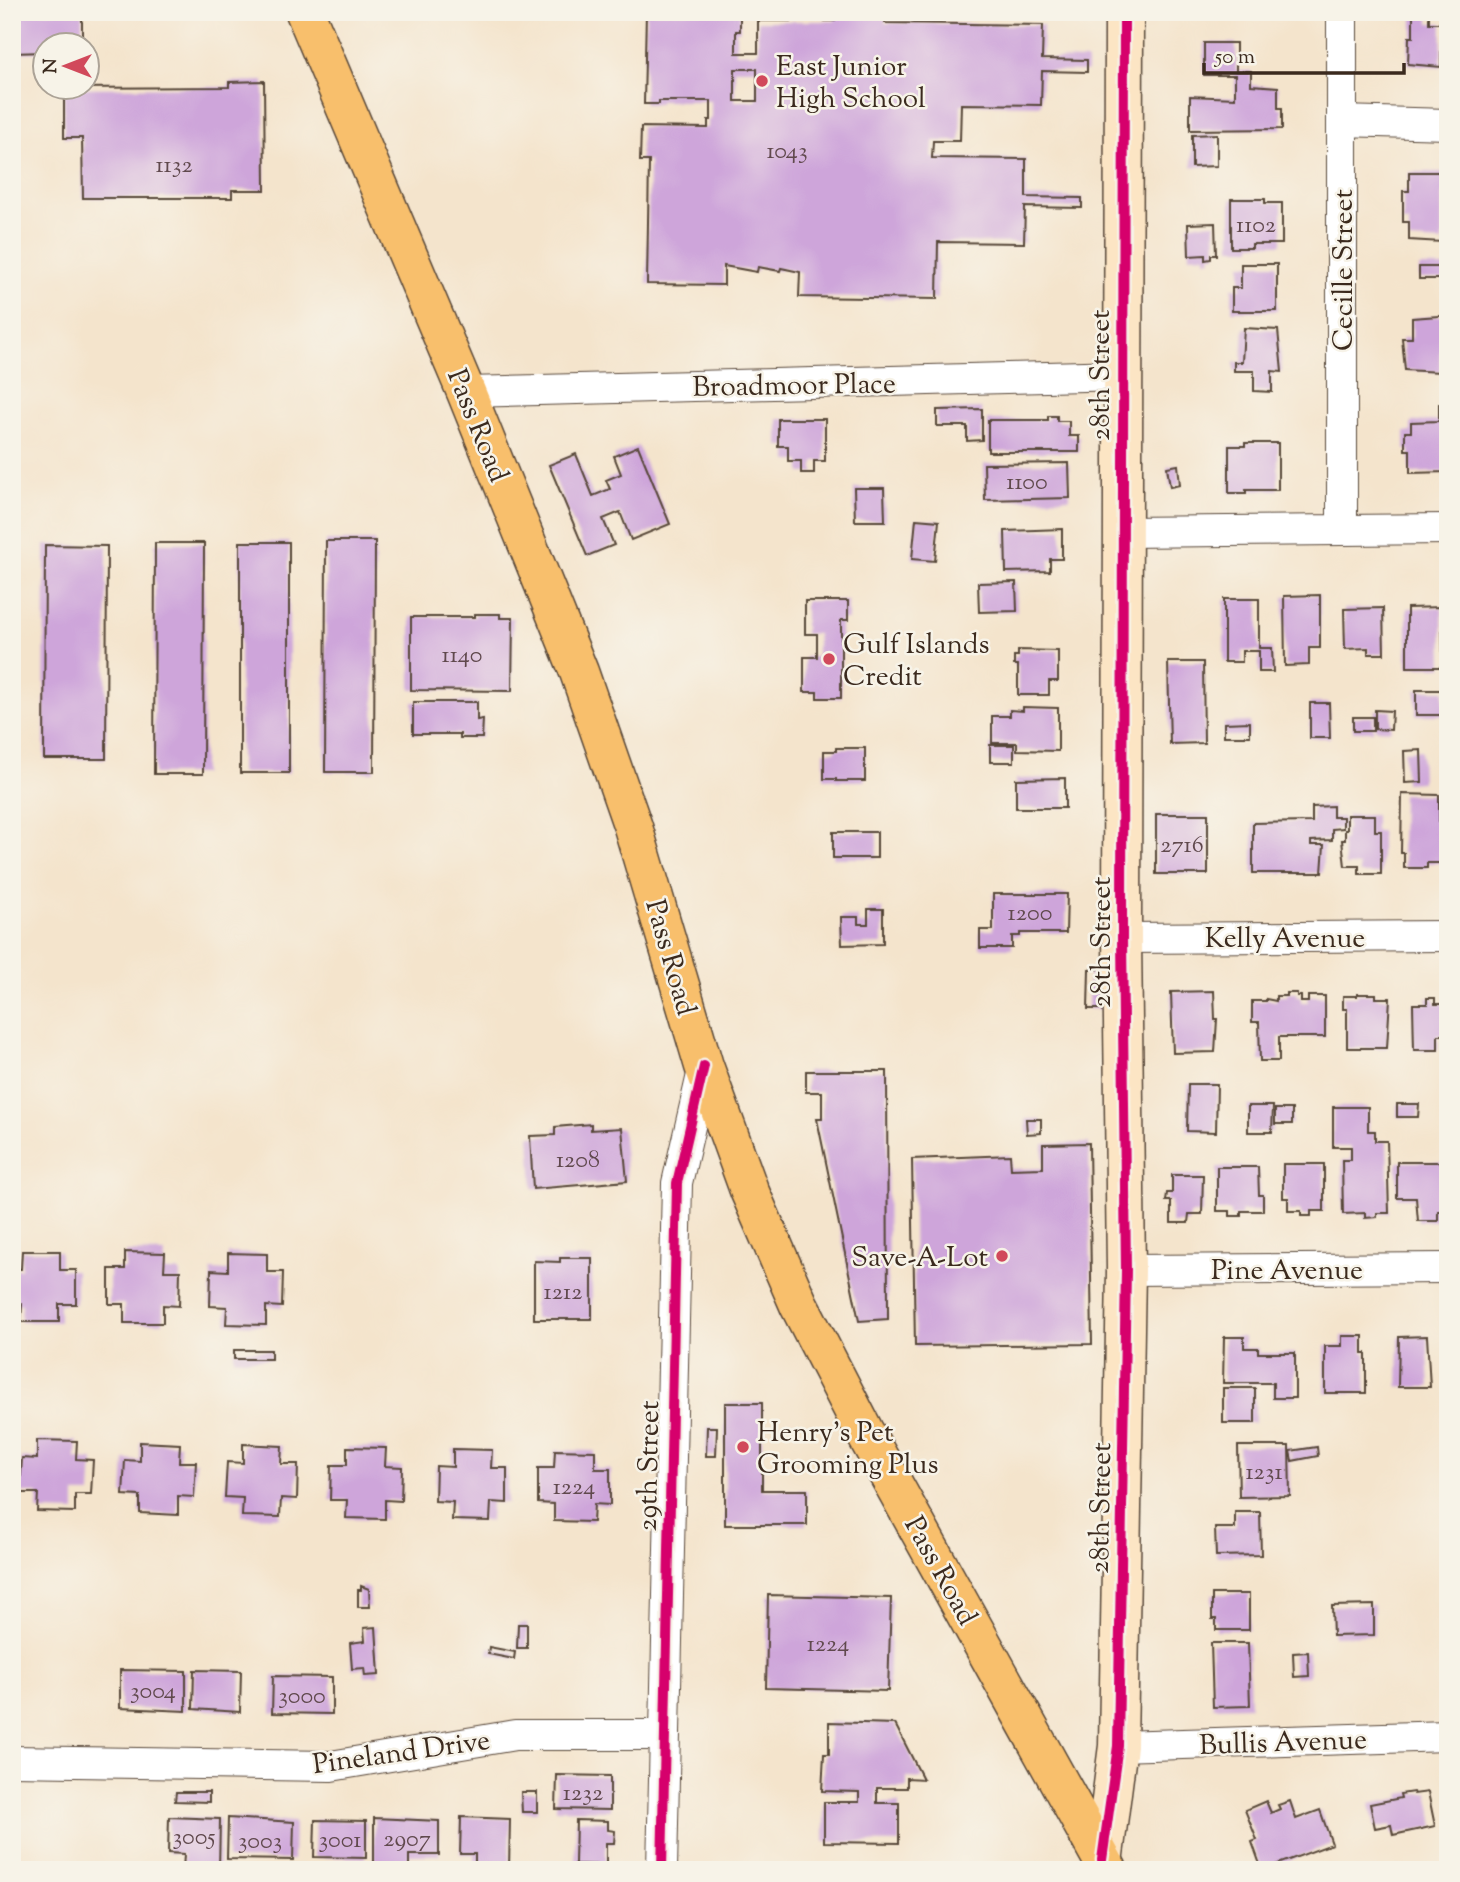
<svg xmlns="http://www.w3.org/2000/svg" width="1460" height="1882" font-family="'Sorts Mill Goudy',serif">
	<style>
		.building { fill: #cea5da; fill-rule: evenodd }
		.lines { fill: none; stroke-linecap: round; stroke-linejoin: round }
		.street-casing { stroke: #574638; stroke-width: 32 }
		.secondary-casing { stroke: #574638; stroke-width: 41 }
		.primary-casing { stroke: #574638; stroke-width: 41 }
		.street { stroke: #fff; stroke-width: 30 }
		.secondary { stroke: #fce5c4; stroke-width: 38 }
		.primary { stroke: #f8bf6c; stroke-width: 38 }
		.cycleway-casing { stroke: #f7f3e8; stroke-width: 15 }
		.cycleway { stroke: #d6006c; stroke-width: 10 }
		.poi-dot { fill: #d1495b; stroke: #f7f3e8; stroke-width: 2.5 }
		.labels { text-anchor: middle; stroke-width: 5; stroke-linejoin: round; paint-order: stroke }
		.number-label { font-size: 24px; fill: #60494d }
		.poi-label { font-size: 28px; fill: #3b2a1e; stroke: #f7f3e8; text-anchor: start }
		.street-label { font-size: 28px; fill: #3b2a1e; stroke: #f7f3e8 }
	</style>
	<rect width="100%" height="100%" fill="#f7f3e8"/>
	<filter id="ink" filterUnits="userSpaceOnUse"><feTurbulence type="fractalNoise" baseFrequency=".0143" numOctaves="2"/><feDisplacementMap in="SourceGraphic" scale="14" xChannelSelector="R" yChannelSelector="G"/><feConvolveMatrix kernelMatrix="1 2 1 2 8 2 1 2 1" color-interpolation-filters="sRGB"/></filter>
	<filter id="wash" filterUnits="userSpaceOnUse"><feTurbulence type="fractalNoise" baseFrequency=".00686" numOctaves="4" result="noise"/><feDisplacementMap in="SourceGraphic" scale="28" xChannelSelector="R" yChannelSelector="G"/><feGaussianBlur stdDeviation="1.57" result="paint"/><feColorMatrix in="noise" values="0 0 0 0 0 0 0 0 0 0 0 0 0 0 0 0 0 1.4 0 .05"/><feComposite in="paint" operator="in"/></filter>
	<g filter="url(#wash)">
		<rect width="100%" height="100%" fill="#f4e4cc"/>
		<g id="blocks">
			<!-- building -->
			<path class="building" d="M12 12H82V46H46V52L12 53Z
				M646 12H740V31H736V53H758V21H835V12H886L885 23 1043 25 1042 59 1087 60V72L1042 71 1041 105 961 104 960 141H933L932 158 1026 159V197L1082 198V208L1025 207 1024 243 938 242 937 299 799 297 800 272 781 268 780 271 758 267 757 272 724 266V285L647 284 649 161H640L641 127 708 128V120H711V101H659V104H644ZM735 69H757V101H735Z
				M1413 14H1429V23H1442L1441 67 1408 64 1409 37H1413Z
				M1204 43H1236V71H1251V85L1278 87V108H1282V129L1190 130V96L1235 98V75H1204Z
				M264 81 265 190H232V198H83L82 138H64V88L229 87V82Z
				M1217 134V166L1192 167V135Z
				M1409 172H1448V193H1442V242L1409 240V222H1403V191H1409Z
				M1231 199H1265V203H1282V244H1252V248H1231Z
				M1215 223 1216 255H1211V259L1205 260V255L1189 256 1188 224Z
				M1241 264H1277V311H1232V288H1241Z
				M1419 267H1446V279H1419Z
				M1439 316H1448V352H1440V372L1405 370 1402 338H1412V318Z
				M1244 328 1278 330 1282 372 1272 371V392L1254 391V371H1234V362H1242Z
				M1439 404H1448V472L1410 473V450H1405V432H1411V422L1439 421Z
				M982 409V440L967 441V426H937V410Z
				M1048 416H1057V421H1069V436H1079V452H988V420H1048Z
				M778 419H825V461H814V473H801V461H788V446H778Z
				M1245 443H1278V490H1246V493H1229V446H1245Z
				M638 446 670 524 631 540 620 512 603 519 614 545 587 556 549 465 576 454 593 496 610 489 606 480 621 474 614 456Z
				M1069 463 1070 498 985 500 984 464Z
				M1178 465 1180 485 1170 487 1167 467Z
				M854 488H884L885 521H855Z
				M916 519 939 521 935 561 912 559Z
				M1062 529V559H1050V571L1006 572 1005 531Z
				M326 541H375L374 772H325Z
				M240 542H289V773H240Z
				M155 543H204L203 774H154Z
				M45 545 107 546 106 759H44Z
				M1016 582 1017 611 979 612 978 583Z
				M1320 595V648H1309V665L1285 666 1284 596Z
				M1224 599H1259V648H1272L1273 672H1259V651H1242V662H1224Z
				M805 601H848V620H841V698H817V692H804V657H817V634H805Z
				M1442 607 1443 667H1407V608Z
				M1383 608 1384 654H1368V648L1345 649 1344 609Z
				M475 614H500V618H513L512 691 411 690V617H475Z
				M1018 650 1058 651V681H1049V695H1018V665H1014V656H1018Z
				M1168 662H1203L1204 743 1170 744Z
				M1416 690H1444V715H1416Z
				M413 702H477V720L483 719 482 738H460V734H413Z
				M1310 703H1329L1330 738H1310Z
				M1023 707 1058 708V751L1017 750V743H992V716H1010V710L1023 711Z
				M1375 710 1392 711 1391 730 1375 729Z
				M1353 717H1373V731H1353Z
				M1250 722V736H1224V723Z
				M990 745H1014V762H990Z
				M836 748H865V781H836V779H824V751H836Z
				M1421 750 1422 782 1405 783 1404 751Z
				M1065 778V808H1016V779Z
				M1402 794 1439 795V831H1443V863H1427V868H1404V853H1401Z
				M1333 806V817H1343V828L1332 829V840L1311 841V845H1324L1322 873H1253V823L1312 822V807Z
				M1156 814H1208V874H1156Z
				M1347 815H1375V831H1381V874H1359V866H1345L1342 840H1345V830H1347Z
				M833 832H877V858H833Z
				M993 894H1067L1066 933H1020V936H1012V948H980V930H993Z
				M868 909H883V944L842 945 841 917H858V924H868Z
				M1089 969H1105L1104 1009H1088Z
				M1214 991 1215 1019H1217L1215 1052 1173 1053 1171 992Z
				M1287 993H1297V996H1301V1002H1308V996H1325V1037H1279V1061H1260L1259 1022H1252V1001H1266V999L1276 1001V996H1287Z
				M1357 994H1376V998H1390L1387 1048H1347V1009H1343V996H1357Z
				M1427 998H1435V1004H1448V1035H1438V1050H1414L1413 1004H1427Z
				M806 1071H887L888 1319 859 1321 817 1119H822V1092H806Z
				M1188 1084H1217L1216 1132 1187 1131Z
				M1397 1104H1419L1418 1117H1397Z
				M1248 1106H1273L1272 1132H1248Z
				M1333 1107H1368V1131H1375V1141H1387L1389 1213H1377V1217L1365 1218V1213L1343 1214 1342 1160H1351V1147H1333Z
				M1275 1109H1292V1124H1275Z
				M1026 1119H1041V1133L1027 1134Z
				M591 1124V1130L622 1128 627 1181 533 1189 530 1136 555 1135V1127Z
				M1089 1143 1092 1344 915 1346 912 1159 1010 1155 1011 1169 1043 1168V1144Z
				M1397 1162H1448V1211H1438V1221H1418L1416 1198H1397Z
				M1283 1164H1324V1211H1311V1216H1301V1211H1288V1198H1283Z
				M1217 1167H1258L1259 1195H1263V1211H1241V1216H1230V1211H1217Z
				M1172 1175H1203L1202 1214H1189L1188 1223H1171V1201H1166L1167 1193H1172Z
				M22 1251H60V1270H76V1304H59V1322H21L22 1304H12V1269H21Z
				M125 1252 165 1253 164 1271H180L179 1306 163 1305V1323H124V1304H109V1269H125Z
				M228 1253 267 1254V1272H283L282 1307 266 1306V1325L226 1324 227 1307 210 1306 211 1270 228 1271Z
				M560 1258H592V1319H534V1261L560 1262Z
				M1342 1336H1363V1353H1366V1393H1325V1346H1342Z
				M1427 1336 1430 1387H1398L1399 1337Z
				M1224 1337H1244V1348H1258V1353H1295V1398H1273V1383H1223Z
				M234 1350H271V1359H234Z
				M1223 1388H1255V1423H1223Z
				M725 1403H762V1490H807V1525H725Z
				M707 1427H717L716 1456H706Z
				M37 1440 77 1441 76 1459 93 1460 91 1494H75V1512L37 1511 38 1493H20L22 1458 37 1459Z
				M140 1442 180 1444 179 1462H196L194 1497 178 1496V1515L140 1513V1496L123 1495 125 1460 140 1461Z
				M243 1444 282 1446 281 1464H298L297 1499 281 1498 280 1517 242 1516 243 1498 225 1497 227 1462 243 1463Z
				M1238 1446H1289L1290 1496 1239 1497Z
				M347 1447 386 1448 385 1466 402 1467 401 1501 385 1500V1519L346 1518 347 1500H330L331 1465H347Z
				M1317 1447 1318 1456 1292 1461 1290 1451Z
				M453 1449 492 1450 491 1468H507V1503L491 1502 490 1521 452 1520 453 1502 435 1501 436 1466 453 1467Z
				M555 1450 595 1451V1469H610V1505L594 1504 593 1522 554 1521V1504L538 1503V1468H554Z
				M1235 1512H1260L1261 1555 1216 1556 1215 1528H1235Z
				M361 1586 369 1589 370 1607H358V1590H361Z
				M1212 1594H1249V1630H1216V1619H1212Z
				M768 1595 891 1598 888 1691 766 1688Z
				M1374 1605V1635L1333 1636 1332 1606Z
				M518 1624H527V1648H517Z
				M376 1627 379 1675 365 1676 364 1668 352 1669 350 1643 365 1641 364 1628Z
				M1211 1643H1248L1250 1706 1213 1707Z
				M489 1647 515 1652 514 1659 488 1654Z
				M1308 1652 1309 1676 1294 1677 1293 1653Z
				M120 1670 186 1671V1711L120 1708Z
				M194 1670 241 1671 240 1712 193 1709Z
				M273 1676 332 1677V1714L272 1713Z
				M829 1722 895 1724 923 1779 907 1778V1788H877V1803H899V1843L824 1842V1802H859V1792L822 1791 824 1754H829Z
				M557 1775 610 1776V1810L556 1809Z
				M176 1792H209V1802L175 1801Z
				M521 1792H537V1812H522Z
				M1413 1792 1414 1794 1428 1792 1435 1826 1393 1835 1391 1825 1375 1828 1370 1804 1401 1798 1400 1794Z
				M1266 1801 1271 1813 1280 1809 1278 1805 1290 1801 1296 1819 1320 1810 1332 1844 1262 1870 1252 1842 1257 1840 1245 1810Z
				M169 1817 220 1819 219 1870H183L184 1854 168 1853Z
				M461 1817 510 1819 509 1870H475V1854H460Z
				M228 1818 294 1822 293 1860 227 1859Z
				M374 1818 439 1821V1855H409V1866H374Z
				M315 1820 366 1821V1858L314 1857Z
				M576 1820 608 1821V1830L615 1831 614 1843H606V1865L575 1864Z"/>
		</g>
	</g>
	<g filter="url(#ink)">
		<use href="#blocks" fill-opacity="0" stroke="#574638" stroke-width="2"/>
		<g class="lines">
			<!-- street casing -->
			<g class="street-casing">
				<path id="street" d="M1342 121 1448 124
					M466 392 1122 375
					M1342 529V12
					M1122 532 1448 529
					M1122 938 1448 936
					M1126 1270 1448 1268
					M1118 1746 1448 1736
					M12 1761 331 1766 515 1735H664
					M662 1870 677 1183 704 1066"/>
			</g>
			<!-- secondary casing -->
			<g class="secondary-casing">
				<path id="secondary" d="M1102 1870 1118 1746 1126 1270 1122 938 1124 12"/>
			</g>
			<!-- primary casing -->
			<g class="primary-casing">
				<path id="primary" d="M305 12 466 392 579 672 633 827 704 1066 749 1190 799 1305 864 1431 1108 1870"/>
			</g>
			<!-- street -->
			<use href="#street" class="street"/>
			<!-- secondary -->
			<use href="#secondary" class="secondary"/>
			<!-- primary -->
			<use href="#primary" class="primary"/>
			<!-- cycleway casing -->
			<g class="cycleway-casing">
				<path id="cycleway" d="M1102 1860 1118 1746 1126 1270 1122 938 1124 12
					M662 1870 677 1183 704 1066"/>
			</g>
			<!-- cycleway -->
			<use href="#cycleway" class="cycleway"/>
		</g>
	</g>
	<!-- markers -->
	<g class="poi-dot">
		<circle cx="762" cy="81" r="7"/>
		<circle cx="829" cy="659" r="7"/>
		<circle cx="1002" cy="1256" r="7"/>
		<circle cx="743" cy="1447" r="7"/>
	</g>
	<g class="labels">
		<!-- number labels -->
		<g class="number-label">
			<text x="787" y="158">1043</text>
			<text x="174" y="172">1132</text>
			<text x="1256" y="232">1102</text>
			<text x="1027" y="489">1100</text>
			<text x="462" y="662">1140</text>
			<text x="1182" y="852">2716</text>
			<text x="1030" y="920">1200</text>
			<text x="578" y="1167">1208</text>
			<text x="563" y="1299">1212</text>
			<text x="1264" y="1479">1231</text>
			<text x="574" y="1494">1224</text>
			<text x="828" y="1651">1224</text>
			<text x="153" y="1698">3004</text>
			<text x="302" y="1703">3000</text>
			<text x="583" y="1800">1232</text>
			<text x="194" y="1844">3005</text>
			<text x="407" y="1846">2907</text>
			<text x="340" y="1847">3001</text>
			<text x="260" y="1848">3003</text>
		</g>
		<!-- poi labels -->
		<g class="poi-label">
			<text x="776" y="75">East Junior<tspan x="776" dy="32">High School</tspan></text>
			<text x="843" y="653">Gulf Islands<tspan x="843" dy="32">Credit</tspan></text>
			<text x="988" y="1266" text-anchor="end">Save-A-Lot</text>
			<text x="757" y="1441">Henry's Pet<tspan x="757" dy="32">Grooming Plus</tspan></text>
		</g>
		<!-- street labels -->
		<g class="street-label">
			<text transform="translate(1342 270) rotate(-90)" y="10">Cecille Street</text>
			<text transform="translate(1099 375) rotate(-90)" y="10">28th Street</text>
			<text transform="translate(794 384) rotate(-1)" y="10">Broadmoor Place</text>
			<text transform="translate(479 425) rotate(68)" y="10">Pass Road</text>
			<text x="1285" y="947">Kelly Avenue</text>
			<text transform="translate(1100 942) rotate(-90)" y="10">28th Street</text>
			<text transform="translate(672 957) rotate(74)" y="10">Pass Road</text>
			<text x="1287" y="1279">Pine Avenue</text>
			<text transform="translate(647 1466) rotate(-89)" y="10">29th Street</text>
			<text transform="translate(1099 1508) rotate(-89)" y="10">28th Street</text>
			<text transform="translate(942 1570) rotate(61)" y="10">Pass Road</text>
			<text transform="translate(1283 1741) rotate(-2)" y="10">Bullis Avenue</text>
			<text transform="translate(401 1751) rotate(-8)" y="10">Pineland Drive</text>
		</g>
	</g>
	<!-- margin -->
	<rect width="1460" height="1882" fill="none" stroke="#f7f3e8" stroke-width="42"/>
	<!-- north arrow -->
	<g transform="translate(66 66) rotate(270)"><circle r="33" fill="#f7f3e8" stroke="#aca397" stroke-width="2"/>
	<path d="M0-5L12 26L0 18L-12 26Z" fill="#d1495b"/>
	<text y="-10" font-size="19" font-weight="bold" text-anchor="middle" fill="#3b2a1e">N</text>
	</g>
	<!-- scale -->
	<path d="M1204 63v10h200v-10" fill="none" stroke="#3b2a1e" stroke-width="3.5"/>
	<text x="1215" y="63" font-size="21" fill="#3b2a1e" stroke="#f7f3e8" stroke-width="5" paint-order="stroke">50 m</text>
</svg>
